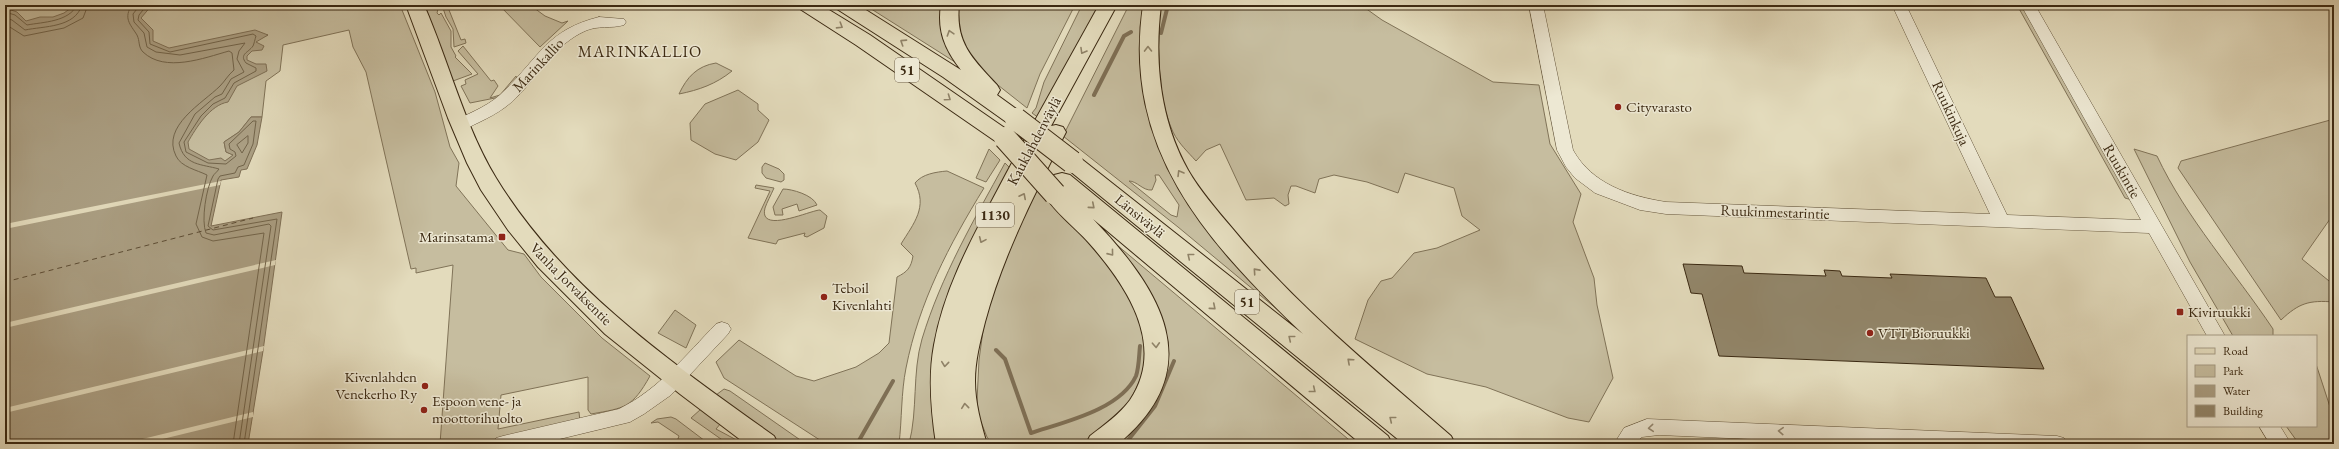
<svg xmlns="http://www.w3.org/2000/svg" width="2339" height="449" font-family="'EB Garamond',serif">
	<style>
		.green { fill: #c6bd9f; stroke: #807358; fill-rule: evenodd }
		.water { fill: #aa9e82; stroke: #7e6f55 }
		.pier { fill: #e3dbbc }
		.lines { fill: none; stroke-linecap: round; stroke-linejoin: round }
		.shore { stroke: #72644a; stroke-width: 1 }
		.stream { stroke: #7e6f55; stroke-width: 4 }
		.ferry { stroke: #5c4c34; stroke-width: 1; stroke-dasharray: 5 4; stroke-linecap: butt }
		.building { fill: #92866a; stroke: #3b2912 }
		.minor-casing { stroke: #65563c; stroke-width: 1 }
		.major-casing { stroke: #3b2912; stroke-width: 2 }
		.highway-casing { stroke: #3b2912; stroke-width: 2 }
		.minor { fill: #ede8d3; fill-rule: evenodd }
		.major { fill: #e3dbbc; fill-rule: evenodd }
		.highway { fill: #e3dbbc; fill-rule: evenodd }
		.highway-bridge-casing { stroke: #3b2912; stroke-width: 24; stroke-linecap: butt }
		.highway-bridge { stroke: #e3dbbc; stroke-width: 22 }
		.oneway { stroke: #8f8267 }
		.oneway2 { stroke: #948872 }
		.poi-dot { fill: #8f2418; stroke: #ede8d3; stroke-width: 1.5 }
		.labels { text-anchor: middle; stroke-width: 3; stroke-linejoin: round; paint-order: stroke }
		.shield { fill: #ede8d3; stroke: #70624c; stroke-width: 1 }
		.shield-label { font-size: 14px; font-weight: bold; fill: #3b2912 }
		.street-label { font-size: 15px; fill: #3b2912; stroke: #ede8d3 }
		.poi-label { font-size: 15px; fill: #3b2912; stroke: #ede8d3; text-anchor: start }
		.neighbourhood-label { font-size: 16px; letter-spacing: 1px; fill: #3b2912; stroke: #ede8d3 }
	</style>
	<rect width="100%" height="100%" fill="#e3dbbc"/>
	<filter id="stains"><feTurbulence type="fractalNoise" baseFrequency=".005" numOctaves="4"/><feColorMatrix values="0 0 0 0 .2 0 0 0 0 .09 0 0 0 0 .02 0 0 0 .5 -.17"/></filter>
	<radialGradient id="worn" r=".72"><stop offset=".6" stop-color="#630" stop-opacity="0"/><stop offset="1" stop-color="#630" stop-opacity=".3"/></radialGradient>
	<!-- green -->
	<path class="green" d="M5 5H400L435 92 450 147 459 163 456 186 508 250 524 254 541 277 602 338 650 376C632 408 625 408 591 414L588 410V377L501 395 498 429 579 412 580 422 473 444H440L453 265 416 273V268L411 269 366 72 353 47 349 30 283 45 280 71 266 81 262 117H251L239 132 224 142 226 152 234 155 217 167 167 154 253 41 268 35 5 89Z
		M423 5H439L437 13 439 15 441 13 451 31V47L456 56 455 57 472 74 453 81Z
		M442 5H447L461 40 465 39 466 43 454 47 453 29 446 17Z
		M499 5H530L545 16 562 23 568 21 540 47Z
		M865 5H945L957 62H955Z
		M959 5H1075L1040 74 1027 108 989 78 963 48 956 14Z
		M1082 5H1101L1039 118 1032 113 1036 108 1044 82Z
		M1129 5H1145C1136 61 1142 107 1166 159L1290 320 1178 227 1063 136ZM1155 175H1159L1179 205 1177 217 1171 215 1129 181C1137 181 1143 191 1152 190L1156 180Z
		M1160 5H1361L1382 20 1493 82 1539 85 1550 144 1581 194 1573 222 1594 278 1597 305 1613 378 1589 422 1568 418 1486 387 1427 374 1355 339 1368 300 1381 281 1392 278 1414 253 1437 248 1480 230 1462 216 1454 188 1405 173 1398 193 1367 182 1334 175 1319 179 1315 193 1296 186H1291L1288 195 1289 204 1285 206 1274 198 1246 200 1220 144 1206 150 1196 161C1188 152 1179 144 1173 132 1156 95 1158 45 1160 5Z
		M2017 5H2023L2132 200 2125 198Z
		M463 46 491 81 494 80 498 86 490 98 500 95 516 76 517 79 500 97 470 103 461 86 466 84 465 80 478 74 458 51Z
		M716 63 732 71C716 84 699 90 679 94 687 77 697 66 716 63Z
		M738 90 758 104V110L769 120 758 142 736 160 715 154 691 140 690 123 705 104Z
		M2334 119V220L2330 219 2302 259 2334 285V302C2309 300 2299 303 2281 320L2178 168 2181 161Z
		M989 149 1000 160 986 182 976 178Z
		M2134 149 2157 156C2186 218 2235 272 2273 329V336H2233L2190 262Z
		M765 163 779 169 784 174V180L781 182 766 178 762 173V167Z
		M1005 163 1012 170 941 444H909C918 410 912 373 922 339 941 276 974 220 1005 163Z
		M947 171 984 188C949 245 919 302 906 368 901 393 902 419 899 444H826L724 378 716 362 739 340 796 376 814 381 856 367 879 353 889 343 897 277C907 272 911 268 913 256L901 244C914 223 928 207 915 183 922 174 936 172 947 171Z
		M756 185 774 188C771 195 767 202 765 208 758 235 811 210 820 210L827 216 824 228 807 237 804 236 805 233 778 240 776 244 748 238 770 191 755 188Z
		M1034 186 1095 244 1144 321 1148 362 1128 406 1085 444H992L987 437 979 417 977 401 979 360 987 301Z
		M783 189C792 189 813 195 817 205L799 211 797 204 782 209 783 215H775L773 207Z
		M1111 240 1354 444H1111L1165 370Z
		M675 310 696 325 686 348 658 333Z
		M2316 364 2332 413 2334 414V444H2299L2286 426H2316Z
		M724 389 730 391 806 444H781L716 395Z
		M701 409 721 423 716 429 744 444H728L691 418Z
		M671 417 676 419 709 444H676L679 436 658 422 651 423 657 419Z"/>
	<!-- water -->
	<path class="water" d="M5 5H9L8 9 17 12 26 21 40 17H53L64 13 75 5H152L141 18 153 30V41L169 48 255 30 268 35 256 42 264 46 262 50 252 51 247 56V60L256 64H266L267 71 237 86 228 102C210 105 196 128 188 142L189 149 209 160 221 158 225 161 233 155 226 152 224 142 239 132 251 117H262L257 145 247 169 241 170 239 177 221 180 211 226 282 212 263 351 248 444H5Z"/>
	<!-- pier -->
	<path class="pier" d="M221 181 220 185 5 229V224Z
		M276 260 275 265 5 328V323Z
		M264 346 263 351 5 413V408Z
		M253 412V417L142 444H122Z"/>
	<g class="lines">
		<!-- shore -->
		<path class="shore" d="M132 5C123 18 130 24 137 35 140 41 138 47 143 52 165 73 204 58 229 51L232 53 234 70C228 75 225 81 220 86 203 103 161 126 176 156 181 167 197 170 207 175L196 224 202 237 213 241 264 233 233 444
			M140 5 133 14 134 22 144 33 147 47 156 52 180 55 245 43 239 51 237 59 244 72 231 79 222 94 215 97 195 114 179 143C184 166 202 164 219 169 217 172 214 174 213 176 206 188 201 221 206 233L214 235 269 224 271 226 239 444
			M147 5 139 15 138 20 149 32 150 44 170 52 253 34 256 36C255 39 254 44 253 46 248 53 239 54 246 63L256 68V71L234 83 225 98 213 104 201 116 184 142 186 152 208 163 226 164 236 156 235 152 230 149 229 144 253 121H256L253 144 244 165 238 167 235 173 220 176 218 179 208 226 213 230 277 219 244 444
			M5 12 15 15 27 25C43 22 69 22 77 5
			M5 18 12 20 25 30C44 26 75 28 82 5
			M5 24 24 36 64 28 83 18 88 5
			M248 136V143L242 153 237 145Z"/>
		<!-- stream -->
		<path class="stream" d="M1161 33 1168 5
			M1094 95 1124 36 1131 32
			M996 350 1005 359 1031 433C1064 422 1120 410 1136 376 1139 368 1139 355 1140 346
			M857 444 893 381
			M1125 444 1155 406 1174 361"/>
		<!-- ferry -->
		<path class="ferry" d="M5 282 253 218"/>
	</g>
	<!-- building -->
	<path class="building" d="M1683 264 1742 266 1744 273 1826 276 1824 270 1840 271 1842 276 1892 278 1890 274 1986 278 1995 297H2011L2044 369 1719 356 1702 294 1691 293Z"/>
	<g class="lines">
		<!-- minor casing -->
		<g class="minor-casing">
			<path id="minor" d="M1529 5H1543L1573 150C1592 184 1629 196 1666 202L1990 214 1892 5H1906L2007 215 2141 220 2021 5H2035L2225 336H2207L2149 233 1666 214 1640 210 1595 193 1575 178 1566 167 1557 150Z
				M599 17 624 19 626 22 624 25C611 29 598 25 585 31 554 45 539 75 516 98 502 112 484 120 467 128L461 130 455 128 453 124 455 120C473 112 492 104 505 90 540 56 547 30 599 17Z
				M722 322 728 324 731 329 728 334 671 395 644 414 630 422 539 444H493L496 438 503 436 619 409C659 389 686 355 716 324Z
				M1647 419 2057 436 2064 438 2067 444H1863L1659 435 1642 437 1634 444H1614L1624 428Z
				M2259 426H2280L2291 444H2270Z"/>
		</g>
		<!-- major casing -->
		<g class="major-casing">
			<path id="major" d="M406 5H424C449 62 464 125 496 178 563 288 672 363 774 436L778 444H746L680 394 605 334 538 267 508 230 481 190 467 163 448 118Z
				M1099 5H1117L1051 126 1056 125 1063 127 1066 132C1035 193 1003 255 985 322 980 342 975 361 975 381 975 403 981 424 987 444H936C931 411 928 377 934 345 944 289 971 240 997 191 1030 128 1065 67 1099 5Z"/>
		</g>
		<!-- highway casing -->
		<g class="highway-casing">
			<path id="highway" d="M798 5H821L870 35 1012 133 1015 138 1012 143 1005 146 998 143 856 45 800 9Z
				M835 5H858L961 70C945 50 937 31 941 5H959C955 43 973 59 997 85L1000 90 997 95 1023 114 1026 119 1023 124 1016 126 1009 124 943 77 837 9Z
				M1143 5H1161C1154 61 1160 120 1188 170 1200 191 1216 209 1232 228 1296 306 1375 370 1451 436L1455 444H1424L1419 439 1409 444 1400 441 1065 167 1061 162 1065 157 1072 154 1079 157 1303 334C1205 240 1122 149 1143 5Z
				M1062 173 1070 175 1388 436 1392 444H1361L1093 219C1161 290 1210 368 1118 444H1086L1090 436C1104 425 1120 414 1130 400 1167 345 1126 285 1089 243 1075 227 1054 212 1044 194L1047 188 1054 186 1051 181 1054 175Z"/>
		</g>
		<!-- minor -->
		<use href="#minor" class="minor"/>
		<!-- major -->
		<use href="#major" class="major"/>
		<!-- highway -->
		<use href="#highway" class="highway"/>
		<!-- highway-bridge casing -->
		<g class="highway-bridge-casing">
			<path id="highway-bridge" d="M1016 119 1072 162
				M1005 138 1055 194"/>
		</g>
		<!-- highway-bridge -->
		<use href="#highway-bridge" class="highway-bridge"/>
	</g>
	<!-- one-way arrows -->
	<defs><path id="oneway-chevron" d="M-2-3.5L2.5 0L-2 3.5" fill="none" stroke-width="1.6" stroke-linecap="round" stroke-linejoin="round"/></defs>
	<g class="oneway">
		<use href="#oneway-chevron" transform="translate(840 26) rotate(32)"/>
		<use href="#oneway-chevron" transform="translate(950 33) rotate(-108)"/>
		<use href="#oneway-chevron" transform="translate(903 42) rotate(-147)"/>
		<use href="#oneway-chevron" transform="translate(1148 49) rotate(-91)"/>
		<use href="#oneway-chevron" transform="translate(1083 51) rotate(120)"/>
		<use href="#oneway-chevron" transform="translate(948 98) rotate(35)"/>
		<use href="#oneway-chevron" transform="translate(1180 173) rotate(-121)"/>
		<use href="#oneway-chevron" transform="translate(1023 196) rotate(-63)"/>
		<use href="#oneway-chevron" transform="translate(1092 206) rotate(40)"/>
		<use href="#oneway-chevron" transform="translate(982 240) rotate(114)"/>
		<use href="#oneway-chevron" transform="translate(1111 253) rotate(51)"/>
		<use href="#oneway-chevron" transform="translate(1190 256) rotate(-141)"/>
		<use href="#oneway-chevron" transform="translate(1256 271) rotate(-132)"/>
		<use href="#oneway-chevron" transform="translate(1213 307) rotate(40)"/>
		<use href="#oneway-chevron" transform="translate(1291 338) rotate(-141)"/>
		<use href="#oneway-chevron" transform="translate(1156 345) rotate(87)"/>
		<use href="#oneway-chevron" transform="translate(1350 361) rotate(-138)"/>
		<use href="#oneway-chevron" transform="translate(945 364) rotate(96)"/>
		<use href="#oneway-chevron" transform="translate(1313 390) rotate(39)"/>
		<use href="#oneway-chevron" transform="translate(965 406) rotate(-96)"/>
		<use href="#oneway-chevron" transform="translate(1392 419) rotate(-141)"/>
	</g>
	<g class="oneway2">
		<use href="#oneway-chevron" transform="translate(1651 428) rotate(175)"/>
		<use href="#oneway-chevron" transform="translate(1781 431) rotate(-177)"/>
	</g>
	<!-- markers -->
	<g class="poi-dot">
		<circle cx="1618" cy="107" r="4"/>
		<rect x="498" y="233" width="8" height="8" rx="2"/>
		<circle cx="824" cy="297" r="4"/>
		<rect x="2176" y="308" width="8" height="8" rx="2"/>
		<circle cx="1870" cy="333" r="4"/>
		<circle cx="425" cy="386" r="4"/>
		<circle cx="424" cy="410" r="4"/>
	</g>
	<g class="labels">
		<!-- shield labels -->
		<g class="shield">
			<rect x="895" y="58" width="24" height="24" rx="3"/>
			<rect x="976" y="203" width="38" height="24" rx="3"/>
			<rect x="1235" y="290" width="24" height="24" rx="3"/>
		</g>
		<g class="shield-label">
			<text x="907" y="75">51</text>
			<text x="995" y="220">1130</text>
			<text x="1247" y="307">51</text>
		</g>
		<!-- street labels -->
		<g class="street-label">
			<text transform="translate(538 65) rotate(-47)" y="5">Marinkallio</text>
			<text transform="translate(1951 113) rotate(65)" y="5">Ruukinkuja</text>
			<text transform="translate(1034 141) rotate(-62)" y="5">Kauklahdenväylä</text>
			<text transform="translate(2122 171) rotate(60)" y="5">Ruukintie</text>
			<text transform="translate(1775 212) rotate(2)" y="5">Ruukinmestarintie</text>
			<text transform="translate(1140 216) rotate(39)" y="5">Länsiväylä</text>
			<text transform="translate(571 284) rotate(45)" y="5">Vanha Jorvaksentie</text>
		</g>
		<!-- poi labels -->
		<g class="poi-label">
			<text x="1626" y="112">Cityvarasto</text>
			<text x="494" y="242" text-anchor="end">Marinsatama</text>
			<text x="832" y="293">Teboil<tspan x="832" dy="17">Kivenlahti</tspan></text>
			<text x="2188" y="317">Kiviruukki</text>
			<text x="1878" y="338">VTT Bioruukki</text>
			<text x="417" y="382" text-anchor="end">Kivenlahden<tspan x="417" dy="17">Venekerho Ry</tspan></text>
			<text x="432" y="406">Espoon vene- ja<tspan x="432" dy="17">moottorihuolto</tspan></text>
		</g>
		<!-- neighbourhood labels -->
		<g class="neighbourhood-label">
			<text x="640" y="57">MARINKALLIO</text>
		</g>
	</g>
	<!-- margin -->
	<rect width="2339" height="449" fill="none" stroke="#e3dbbc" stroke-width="20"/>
	<rect x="6" y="6" width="2327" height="437" fill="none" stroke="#3b2912" stroke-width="2"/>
	<rect x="10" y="10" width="2319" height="429" fill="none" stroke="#3b2912"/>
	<!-- legend -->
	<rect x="2187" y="335" width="130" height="92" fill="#ede8d3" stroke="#a69c86"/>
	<rect x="2195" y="348" width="20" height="6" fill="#e3dbbc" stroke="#a69c86"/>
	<text x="2223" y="355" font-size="12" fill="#3b2912">Road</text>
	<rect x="2195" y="365" width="20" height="12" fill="#c6bd9f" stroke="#a69c86"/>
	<text x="2223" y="375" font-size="12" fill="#3b2912">Park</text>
	<rect x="2195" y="385" width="20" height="12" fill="#aa9e82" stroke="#a69c86"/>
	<text x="2223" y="395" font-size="12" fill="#3b2912">Water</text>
	<rect x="2195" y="405" width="20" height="12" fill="#92866a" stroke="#a69c86"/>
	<text x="2223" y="415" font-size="12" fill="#3b2912">Building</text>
	<rect width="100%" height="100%" filter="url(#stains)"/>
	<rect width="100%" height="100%" fill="url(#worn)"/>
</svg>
